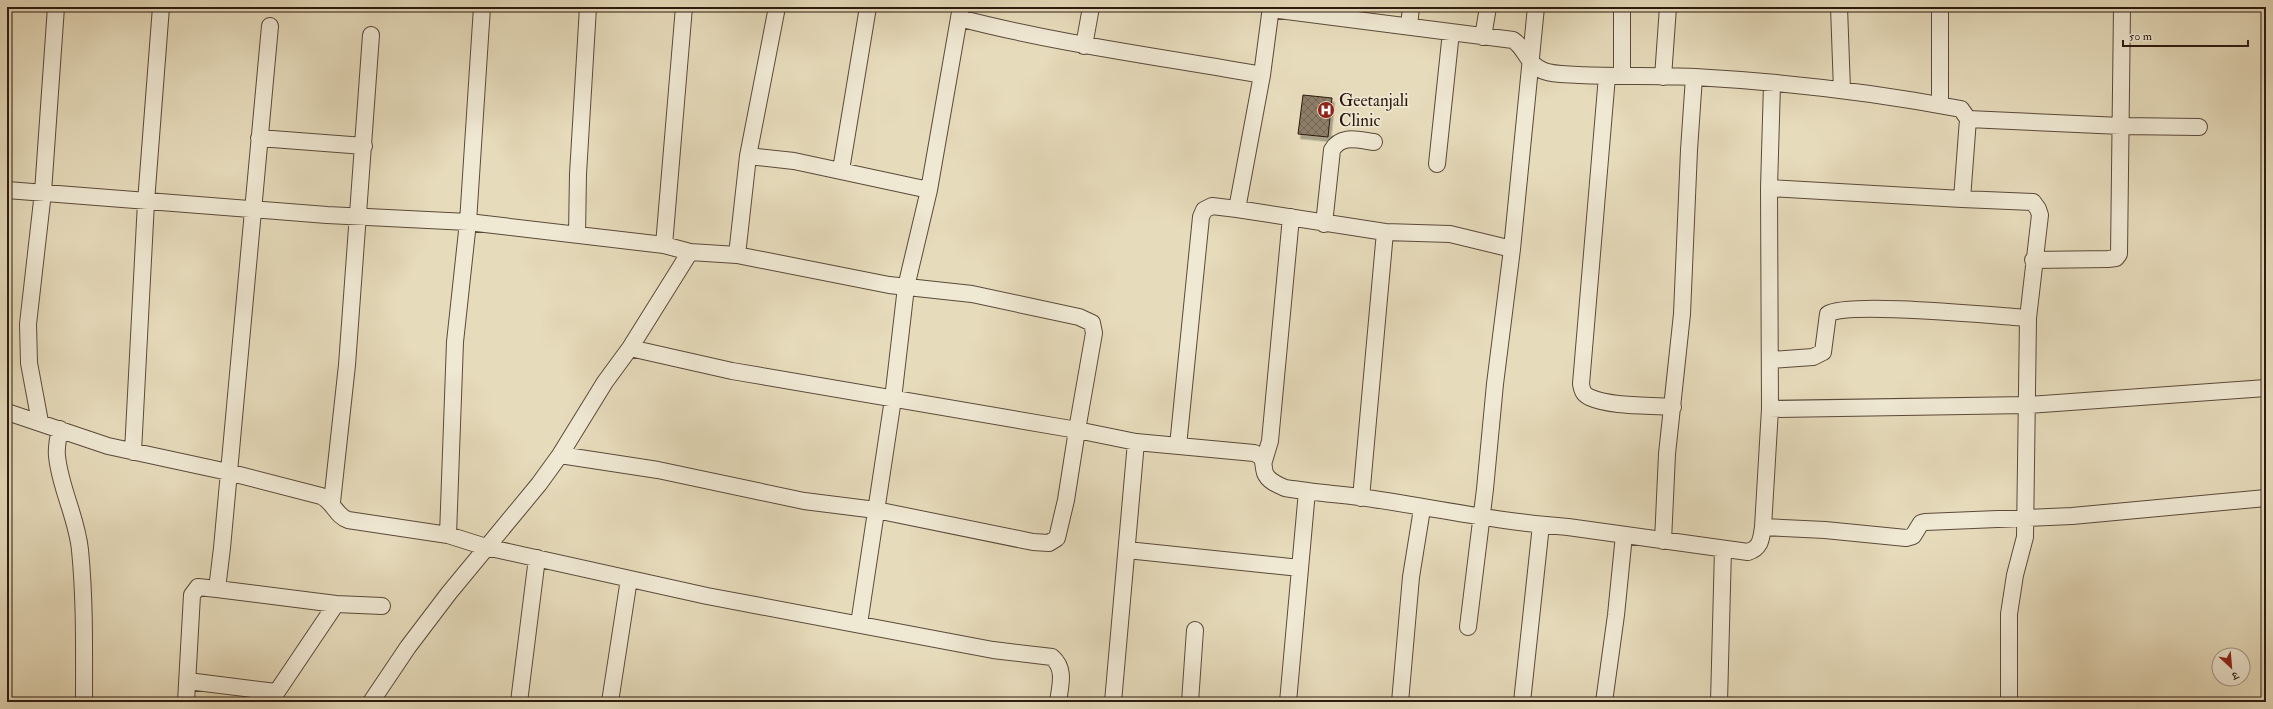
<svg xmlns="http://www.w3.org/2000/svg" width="2273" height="709" font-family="'IM FELL Double Pica','Noto Serif Devanagari',serif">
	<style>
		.building { fill: url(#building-cross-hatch); stroke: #2d1a0f; filter: url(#shadow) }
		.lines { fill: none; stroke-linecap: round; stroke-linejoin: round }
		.street-casing { stroke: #5b4a3a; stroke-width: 18 }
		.street { stroke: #efe8d3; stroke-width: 16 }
		.labels { text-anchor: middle; stroke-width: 3.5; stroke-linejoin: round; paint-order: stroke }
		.poi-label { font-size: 17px; fill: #2d1a0f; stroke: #efe8d3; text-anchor: start }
	</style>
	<defs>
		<pattern id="building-cross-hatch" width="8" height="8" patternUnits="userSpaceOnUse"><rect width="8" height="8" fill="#8d7e68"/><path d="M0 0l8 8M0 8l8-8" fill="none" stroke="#746654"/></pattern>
		<filter id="shadow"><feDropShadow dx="2.5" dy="4.5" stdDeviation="0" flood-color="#0004"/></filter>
	</defs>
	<rect width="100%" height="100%" fill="#e6dbbb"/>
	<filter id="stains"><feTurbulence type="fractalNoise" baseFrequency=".005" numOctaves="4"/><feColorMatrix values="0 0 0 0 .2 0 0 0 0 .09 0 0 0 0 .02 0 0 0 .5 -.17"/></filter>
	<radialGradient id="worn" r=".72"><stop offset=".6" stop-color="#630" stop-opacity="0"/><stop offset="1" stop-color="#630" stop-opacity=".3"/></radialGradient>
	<!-- building -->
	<path class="building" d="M1303 95 1332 98 1328 137 1298 134Z"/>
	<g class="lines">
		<!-- street casing -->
		<g class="street-casing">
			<path id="street" d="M961 7 959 18C1059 44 1161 57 1262 75
				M1271 7 1262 75 1237 209 1385 232 1361 498
				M1839 7 1842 90
				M1271 9 1513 40C1526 48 1526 64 1544 71 1554 75 1569 74 1580 75 1618 77 1656 75 1695 77 1784 82 1873 92 1961 109L1968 119 1962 199 2033 202 2038 209 2040 215 2028 318 2025 537 2015 575 2009 614V702
				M1409 26 1411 7
				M1483 37 1488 7
				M1084 46 1091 7
				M1607 76 1581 384C1582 390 1583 394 1589 397 1611 407 1648 405 1673 407
				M1622 76V7
				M1663 77 1668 7
				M1940 105V7
				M1968 119 2121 126 2199 127
				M259 138 364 146
				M748 156 794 161 929 190
				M1437 164 1451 32
				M841 170 868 7
				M1769 188 1962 199
				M7 190 327 215 468 222 664 245 690 252 737 255 889 285 972 294 1079 317 1092 323 1094 333 1077 430 1136 442 1254 453C1266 458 1262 463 1265 473 1268 481 1278 485 1285 488 1310 492 1335 494 1360 497 1430 507 1498 522 1568 527L1748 552C1761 548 1761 539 1763 527L1825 530 1906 538 1913 536 1921 523 1925 522 2072 516 2266 498
				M1324 224 1332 150C1341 134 1358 140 1374 142
				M1385 232 1450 234 1512 249 1495 384 1485 489 1468 627
				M577 235 578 174 588 7
				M664 245 684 7
				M1512 249 1536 7
				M737 255 748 156 777 7
				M2033 260 2108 259 2116 258 2119 254 2122 7
				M1770 360 1813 357 1823 352 1828 314C1849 301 1994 316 2028 318
				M1770 409 2028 405 2266 388
				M7 412 108 446 228 472 321 496C333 501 336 516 348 520L448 535 486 547 707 596 993 650 1052 657C1066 669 1060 686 1058 702
				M40 422 29 363 28 324 43 192 56 7
				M60 429C58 438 56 447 57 456 60 488 77 518 80 550 85 601 84 652 84 702
				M1178 446 1201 217 1204 210 1212 206 1237 209
				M133 452 146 202 161 7
				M560 455 658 470 804 501 876 510 1033 542 1049 543 1057 538 1066 500 1077 430 732 371 630 348
				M1264 461 1270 441 1291 217
				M332 502 347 365 371 35
				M1763 527 1770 409 1769 188 1772 84
				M448 535 455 342 468 222 482 7
				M1663 541 1667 454 1682 314 1689 150 1694 77
				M1127 550 1300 568
				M217 589 336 604 382 606
				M859 624 893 399 906 287 929 190 959 18
				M188 681 276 692
				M186 702 192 595 198 587 217 589 222 548 270 26
				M270 702 336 604
				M371 702 408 647 449 593 539 484 560 455 605 382 630 348 690 252
				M519 702 537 558
				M610 702 629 579
				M1113 702 1136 442
				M1190 702 1195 630
				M1288 702 1307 491
				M1400 702 1411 577 1422 509
				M1522 702 1541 525
				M1604 702 1616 615 1624 535
				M1719 702 1723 549"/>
		</g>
		<!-- street -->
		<use href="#street" class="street"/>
	</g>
	<!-- icons -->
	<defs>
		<g id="hospital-disc" transform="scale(0.9)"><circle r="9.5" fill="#8f2418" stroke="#efe8d3"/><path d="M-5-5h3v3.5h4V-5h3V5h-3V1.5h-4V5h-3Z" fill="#fff"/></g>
	</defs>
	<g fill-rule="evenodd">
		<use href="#hospital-disc" x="1326" y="110"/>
	</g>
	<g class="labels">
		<!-- poi labels -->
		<g class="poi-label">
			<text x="1339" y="106">Geetanjali<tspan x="1339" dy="20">Clinic</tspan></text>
		</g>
	</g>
	<!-- margin -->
	<rect width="2273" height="709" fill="none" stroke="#e6dbbb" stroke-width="24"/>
	<rect x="8" y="8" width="2257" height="693" fill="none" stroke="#2d1a0f" stroke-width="2"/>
	<rect x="12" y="12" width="2249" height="685" fill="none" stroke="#2d1a0f"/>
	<!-- north arrow -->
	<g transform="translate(2231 667) rotate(154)"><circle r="19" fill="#efe8d3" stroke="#a19685"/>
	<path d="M0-3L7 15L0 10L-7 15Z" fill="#8f2418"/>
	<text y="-6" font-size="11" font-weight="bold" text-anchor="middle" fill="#2d1a0f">उ</text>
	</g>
	<!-- scale -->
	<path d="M2123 40v6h125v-6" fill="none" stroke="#2d1a0f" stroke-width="2"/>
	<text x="2129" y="40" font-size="12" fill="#2d1a0f" stroke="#efe8d3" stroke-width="3" paint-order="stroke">50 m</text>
	<rect width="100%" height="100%" filter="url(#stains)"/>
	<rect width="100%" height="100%" fill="url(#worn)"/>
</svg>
